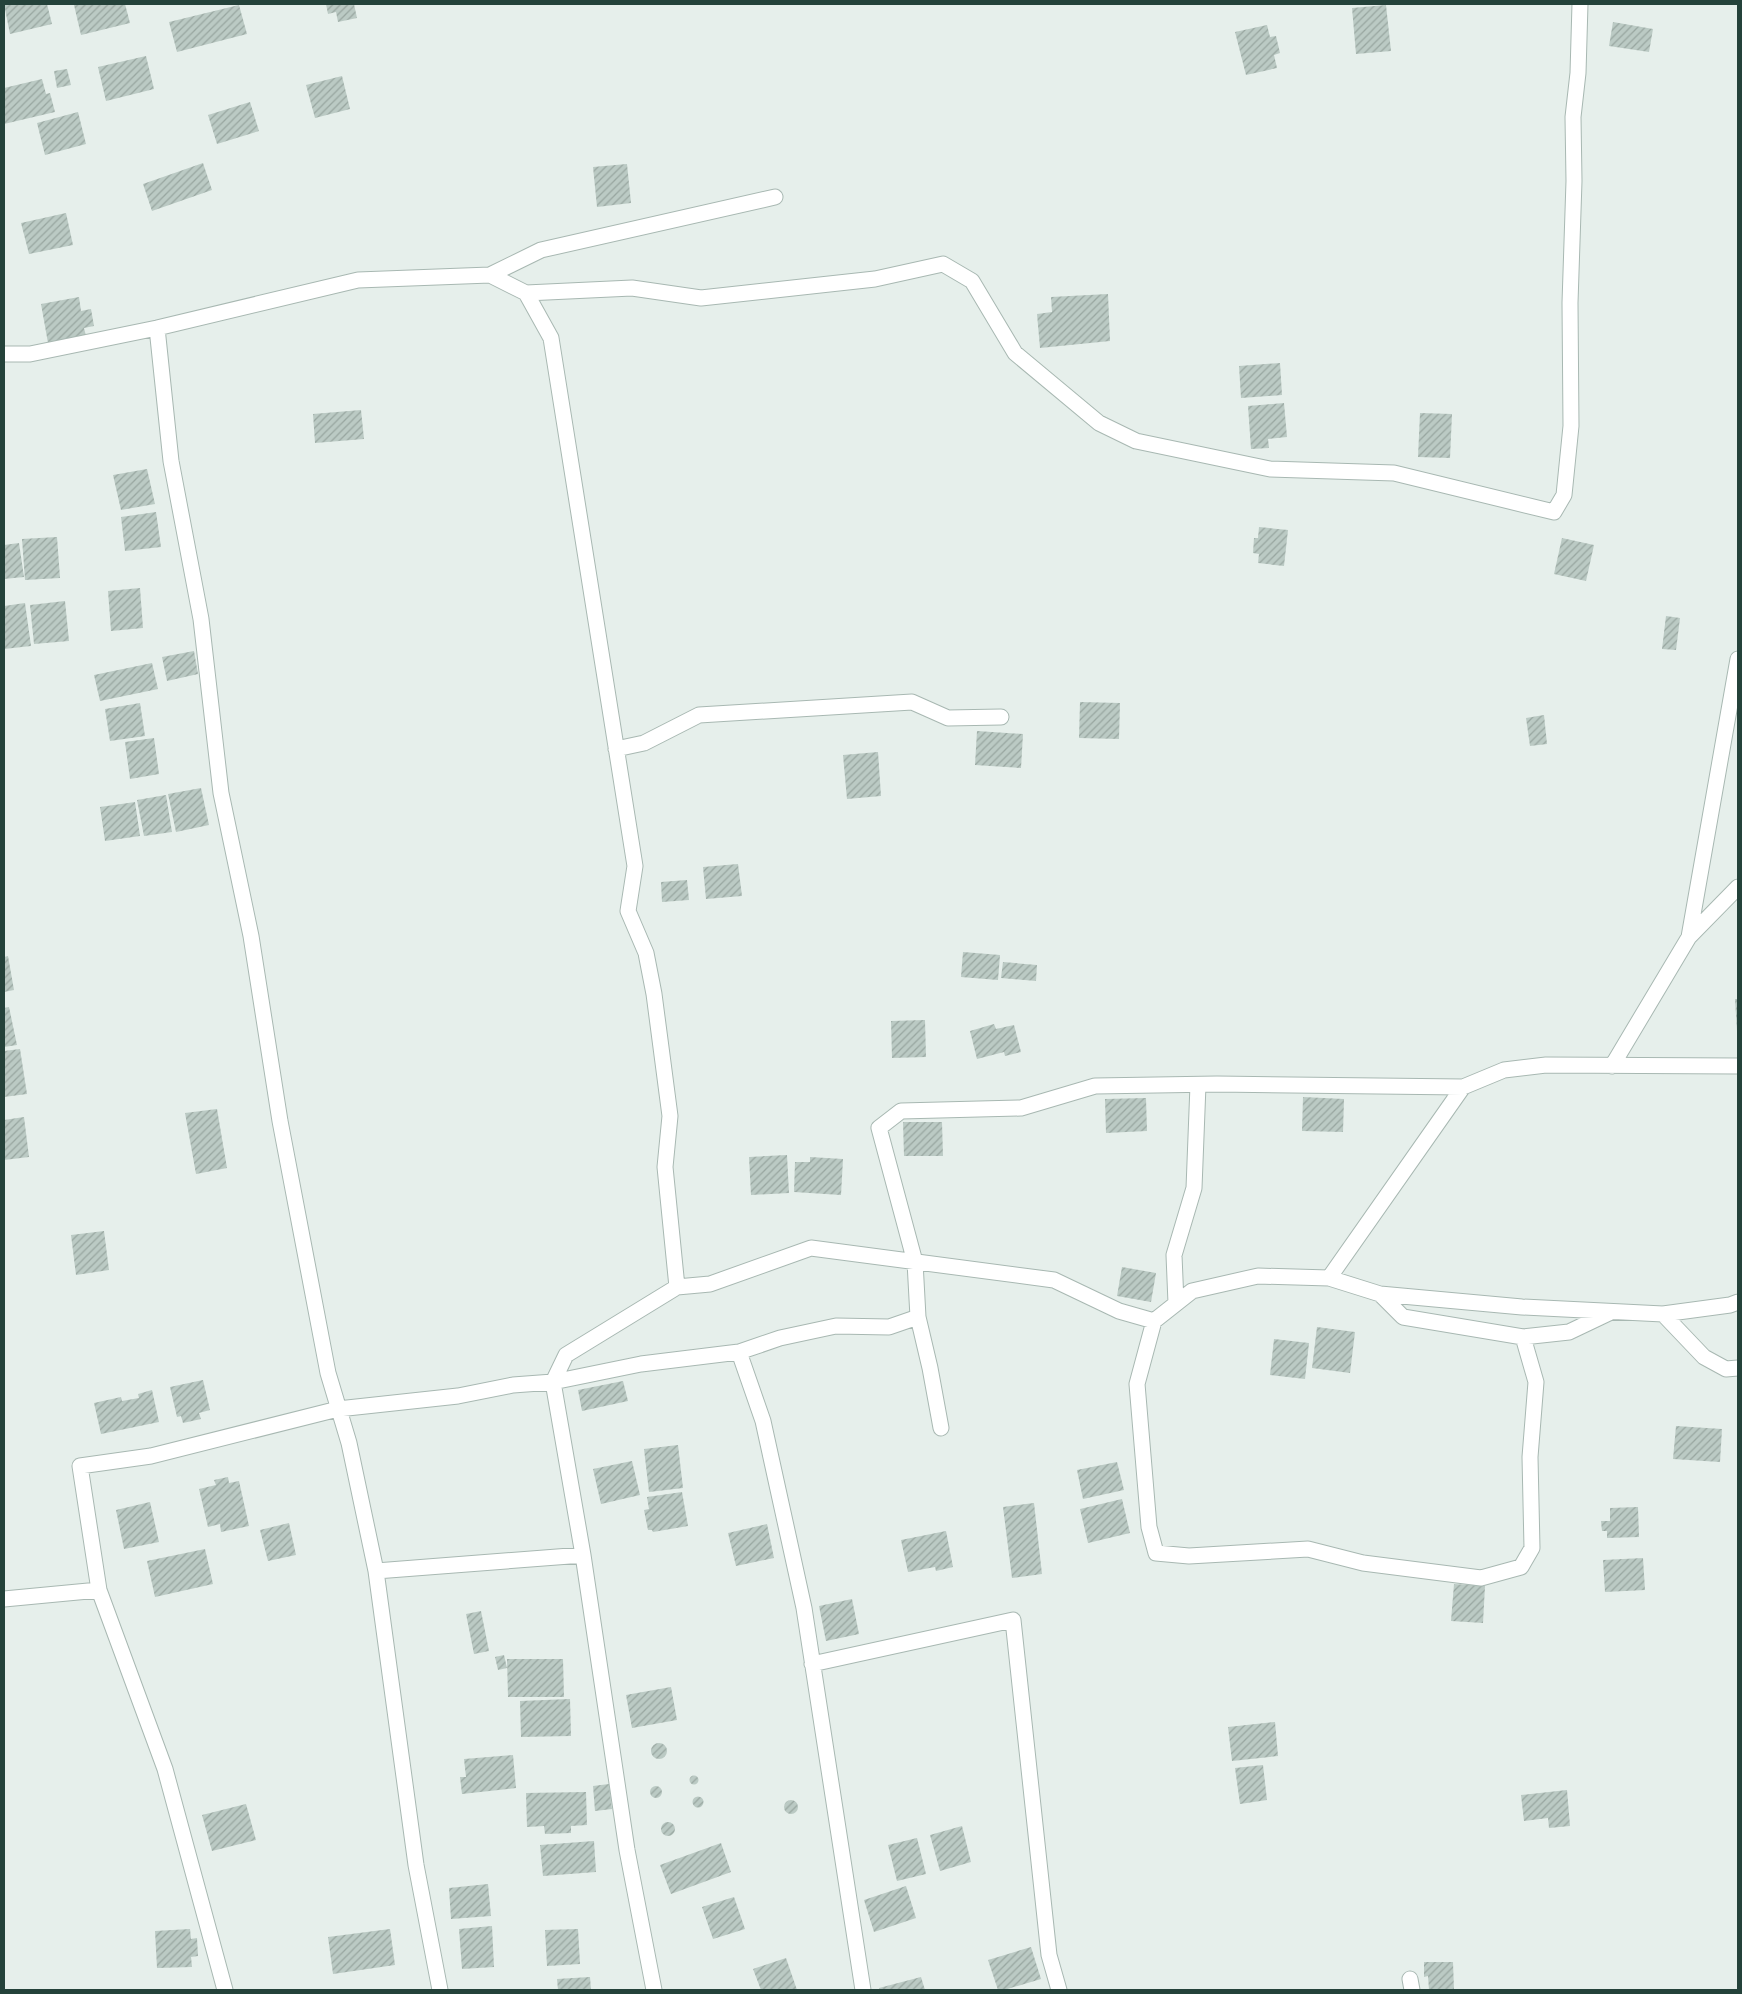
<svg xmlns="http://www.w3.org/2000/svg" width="1742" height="1994" font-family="'Work Sans',sans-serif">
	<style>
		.building { fill: url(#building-hatch) }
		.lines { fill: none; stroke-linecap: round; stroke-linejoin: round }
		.minor-casing { stroke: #a8b8b2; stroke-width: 17 }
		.minor { stroke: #fff; stroke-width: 15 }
	</style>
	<defs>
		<pattern id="building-hatch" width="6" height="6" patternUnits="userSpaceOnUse" patternTransform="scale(1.25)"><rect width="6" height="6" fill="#bbcac4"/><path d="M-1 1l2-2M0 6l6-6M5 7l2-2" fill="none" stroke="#98a6a0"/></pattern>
	</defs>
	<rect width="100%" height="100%" fill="#e6efeb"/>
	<!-- building -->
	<path class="building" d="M4 4H47L52 24 10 34Z
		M78 4H125L130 23 81 35 74 5Z
		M326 4H354L357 18 338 22 336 12 328 14Z
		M239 5 247 34 177 52 169 22Z
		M1386 5 1391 51 1356 54 1352 8Z
		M1613 22 1653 29 1649 52 1609 46Z
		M1267 25 1270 37 1276 36 1280 53 1274 55 1277 68 1246 75 1235 32Z
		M146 56 154 89 106 101 98 67Z
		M67 69 71 85 57 88 54 71Z
		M342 76 350 109 315 118 306 85Z
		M42 79 46 94 50 93 55 112 4 124V88Z
		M250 102 259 131 217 144 208 115Z
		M78 112 86 144 45 155 37 123Z
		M203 163 212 190 152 211 143 184Z
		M627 164 631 203 597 207 593 167Z
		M66 213 73 245 29 254 21 223Z
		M1108 294 1110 341 1040 348 1037 314 1052 312 1051 297Z
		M79 297 81 311 91 309 94 326 84 328 86 336 48 343 41 304Z
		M1280 363 1282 395 1241 398 1239 366Z
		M1284 403 1287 437 1268 439 1269 448 1251 449 1248 406Z
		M361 410 364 439 315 443 313 414Z
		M1420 413 1452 414 1450 458 1418 457Z
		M147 469 155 504 121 510 113 475Z
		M156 512 161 547 125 551 121 517Z
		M1259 527 1288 530 1284 566 1258 563 1259 554 1253 553 1254 538H1258Z
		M57 537 60 578 25 580 22 539Z
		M1562 538 1594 545 1586 581 1554 574Z
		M19 543 24 577 4 579V545Z
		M140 588 143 628 111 631 108 591Z
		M65 601 69 641 34 644 30 605Z
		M25 603 31 646 4 649V606Z
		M1666 616 1680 618 1676 650 1662 649Z
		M194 651 198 674 167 681 162 657Z
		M152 663 158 689 100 701 94 675Z
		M1080 702 1120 703 1119 739 1079 738Z
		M140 703 145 736 110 741 105 709Z
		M1544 715 1547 744 1530 746 1526 718Z
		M977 731 1023 734 1021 768 975 765Z
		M154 738 159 774 130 779 125 742Z
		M878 752 881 796 847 799 843 755Z
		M201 788 209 825 176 832 168 794Z
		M166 795 172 832 144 836 137 800Z
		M135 802 140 836 105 841 100 807Z
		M738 864 742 896 706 899 703 867Z
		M687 880 689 900 662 902 661 882Z
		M963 952 1000 955 998 980 961 977Z
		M8 956 14 990 4 992V957Z
		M1003 962 1037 965 1036 981 1001 978Z
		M1735 999H1738V1031H1737Z
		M9 1007 17 1045 4 1047V1008Z
		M925 1020 926 1057 892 1058 891 1021Z
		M994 1024 996 1029 1014 1025 1021 1052 1005 1056 1004 1052 977 1059 970 1031Z
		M20 1049 27 1094 4 1097V1051Z
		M1303 1097 1344 1099 1343 1132 1302 1131Z
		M1146 1098 1147 1131 1106 1133 1105 1099Z
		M217 1109 227 1168 196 1174 185 1113Z
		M24 1117 29 1157 4 1160V1120Z
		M903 1122H942L943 1156H904Z
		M787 1155 789 1193 751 1195 749 1157Z
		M810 1157 843 1159 841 1195 794 1192 795 1162H810Z
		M104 1231 109 1270 76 1275 71 1235Z
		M1122 1267 1156 1273 1151 1302 1117 1296Z
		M1317 1327 1355 1332 1350 1373 1312 1368Z
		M1274 1339 1309 1343 1305 1379 1270 1375Z
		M203 1380 210 1410 199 1413 201 1419 183 1423 181 1416 177 1417 170 1387Z
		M623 1381 628 1401 582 1411 578 1390Z
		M152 1390 159 1422 101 1434 94 1403 121 1397 122 1401 139 1398 138 1394Z
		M1676 1426 1722 1429 1720 1462 1673 1459Z
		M678 1445 683 1488 649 1492 644 1449Z
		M632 1461 640 1495 601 1504 593 1469Z
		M1117 1462 1124 1490 1083 1499 1077 1470Z
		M228 1477 229 1483 239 1481 249 1526 221 1532 220 1524 208 1527 199 1489 216 1485 214 1480Z
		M682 1492 688 1526 653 1532 652 1530H648L644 1510 649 1509 647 1497Z
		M1122 1499 1130 1533 1088 1543 1080 1509Z
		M150 1502 159 1542 124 1549 116 1510Z
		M1034 1503 1042 1574 1012 1578 1003 1507Z
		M1638 1507 1639 1537 1607 1538V1531H1602L1601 1521H1610V1508Z
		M289 1523 296 1555 268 1561 260 1530Z
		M767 1524 774 1558 736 1566 728 1533Z
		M946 1531 953 1567 936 1571 935 1567 908 1572 901 1540Z
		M205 1549 213 1584 155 1597 147 1561Z
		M1643 1558 1645 1590 1605 1592 1603 1560Z
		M1454 1584 1485 1586 1483 1623 1451 1621Z
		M852 1599 859 1634 826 1641 819 1606Z
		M481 1611 489 1651 474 1654 466 1614Z
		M504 1655 507 1668 498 1670 495 1657Z
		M507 1659H563L564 1697H508Z
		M671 1687 677 1720 632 1728 626 1695Z
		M570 1699 571 1736 521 1737 520 1701Z
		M1275 1722 1278 1756 1232 1761 1228 1727Z
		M651 1751a8 8 0 1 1 16 0a8 8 0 1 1-16 0Z
		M513 1755 516 1788 462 1794 460 1777H466L464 1759Z
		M1263 1765 1267 1800 1240 1804 1235 1768Z
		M689.5 1780a4.5 4.5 0 1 1 9 0a4.5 4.5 0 1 1-9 0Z
		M609 1784 612 1809 595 1811 593 1786Z
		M650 1792a6 6 0 1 1 12 0a6 6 0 1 1-12 0Z
		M1567 1790 1570 1826 1549 1828 1548 1818 1524 1821 1521 1795Z
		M586 1792 587 1825 571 1826V1833L545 1834 544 1826 527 1827 526 1793Z
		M692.5 1802a5.5 5.5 0 1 1 11 0a5.5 5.5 0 1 1-11 0Z
		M784 1807a7 7 0 1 1 14 0a7 7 0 1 1-14 0Z
		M246 1804 256 1840 212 1851 202 1815Z
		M661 1829a7 7 0 1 1 14 0a7 7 0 1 1-14 0Z
		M962 1826 971 1862 940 1871 930 1835Z
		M917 1838 926 1874 897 1881 888 1845Z
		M594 1841 596 1872 543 1876 540 1845Z
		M721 1843 731 1872 671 1894 660 1865Z
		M488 1884 491 1916 451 1919 449 1888Z
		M906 1886 916 1918 874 1932 864 1900Z
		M734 1897 745 1929 713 1939 702 1907Z
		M492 1926 494 1967 462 1969 459 1929Z
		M190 1929 191 1939 197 1938 198 1956 191 1957 192 1967 157 1968 155 1931Z
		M390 1929 395 1965 333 1974 328 1937Z
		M578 1929 580 1964 547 1966 545 1930Z
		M1031 1947 1041 1979 1004 1990H998L988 1960Z
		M786 1958 797 1990H761L753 1969Z
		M1424 1962H1453L1454 1990H1429L1428 1976 1424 1977Z
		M590 1977 591 1990H558L557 1979Z
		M921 1977 925 1990H879V1988Z"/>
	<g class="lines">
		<!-- minor casing -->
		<g class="minor-casing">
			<path id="minor" d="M490 275 526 293 551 338 635 866 628 911 646 953 654 994 670 1116 665 1167 677 1287
				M526 293 632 288 701 298 875 279 943 264 972 281 1015 353 1099 423 1136 441 1270 469 1394 473 1554 512 1564 495 1571 426 1570 303 1574 181 1573 117 1578 73 1580 4
				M157 328 171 461 201 619 221 793 251 936 280 1121 328 1373 349 1443 376 1571 416 1865 440 1990
				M4 354H30L157 328 358 280 490 275 541 250 775 197
				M616 749 644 743 699 715 912 702 948 718 1001 717
				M1689 937 1738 887
				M1612 1066 1689 937 1738 659
				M1329 1278 1463 1087
				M1380 1294 1403 1317 1523 1337 1569 1332 1611 1312
				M1176 1303 1174 1255 1194 1188 1198 1085
				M1663 1314 1704 1357 1726 1369 1738 1368
				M1154 1321 1137 1384 1149 1527 1156 1553 1189 1556 1308 1549 1363 1563 1481 1578 1521 1567 1532 1548 1530 1457 1536 1382 1523 1337
				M739 1352 763 1421 804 1608 863 1990
				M941 1428 930 1368 918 1317 915 1262 879 1128 901 1111 1021 1108 1095 1086 1217 1084 1463 1087 1504 1070 1546 1065 1738 1066
				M376 1571 583 1555
				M99 1590 165 1769 225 1990
				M4 1599 99 1590 80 1466 151 1456 338 1409 458 1396 513 1385 553 1382 641 1364 739 1352 780 1338 836 1326 889 1327 918 1317
				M812 1664 1013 1620 1049 1955 1059 1990
				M1410 1979 1412 1990
				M654 1990 627 1850 583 1555 553 1382 566 1355 677 1287 710 1284 811 1248 1054 1280 1119 1311 1154 1321 1192 1291 1258 1276 1329 1278 1380 1294 1522 1307 1663 1314 1730 1305 1738 1302"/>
		</g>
		<!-- minor -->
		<use href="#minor" class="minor"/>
	</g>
	<!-- border -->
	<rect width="1742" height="1994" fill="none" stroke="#24423a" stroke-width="10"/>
</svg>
